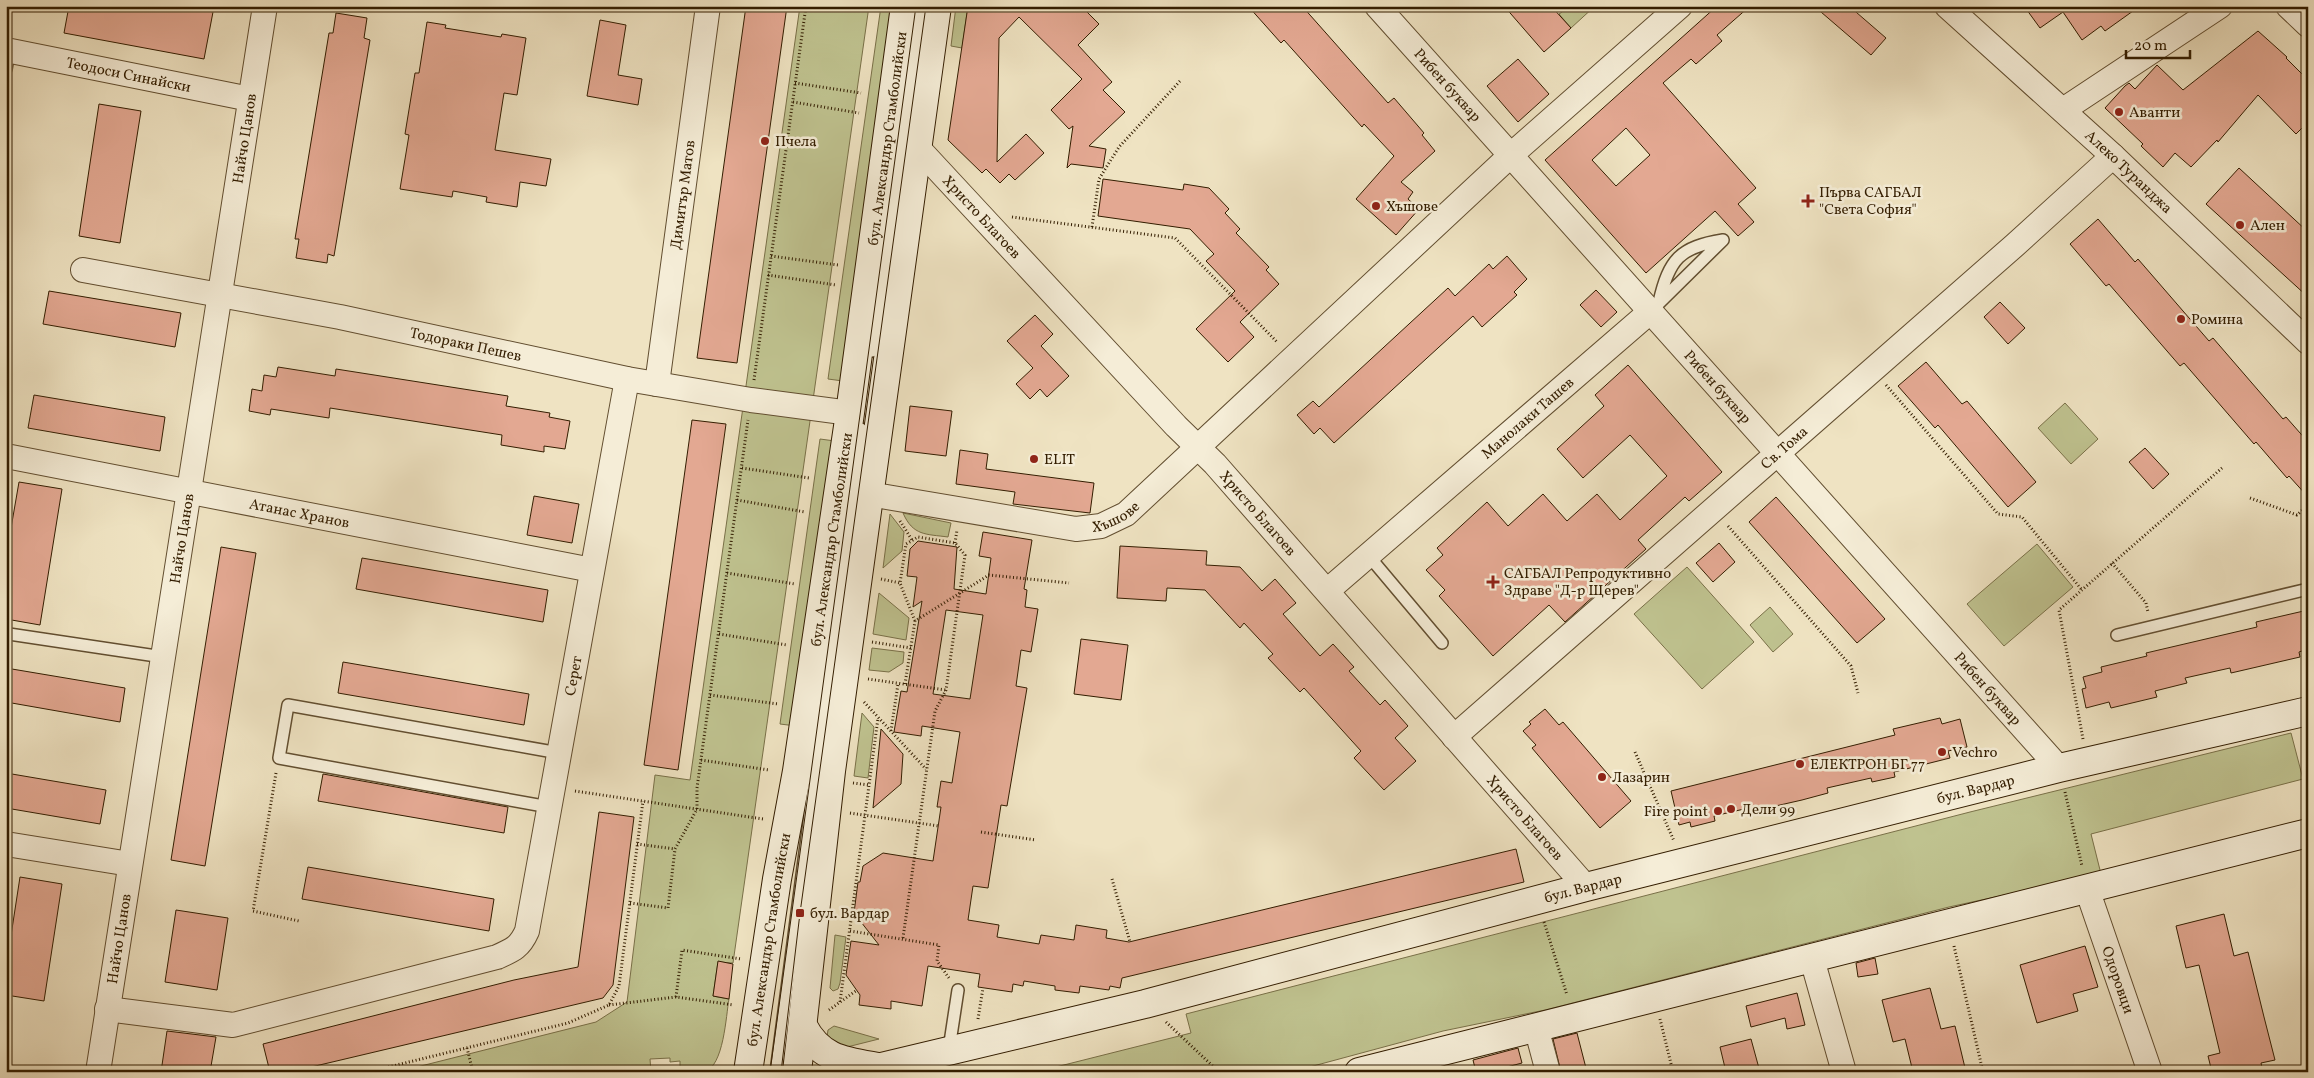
<svg xmlns="http://www.w3.org/2000/svg" width="2314" height="1078" font-family="Vollkorn,serif">
	<style>
		.green { fill: #bfc28f; stroke: #797048 }
		.building { fill: #e3a892; stroke: #331d00; fill-rule: evenodd }
		.lines { fill: none; stroke-linecap: round; stroke-linejoin: round }
		.lane-casing { stroke: #624e30; stroke-width: 14 }
		.street-casing { stroke: #624e30; stroke-width: 26 }
		.secondary-casing { stroke: #331d00; stroke-width: 30 }
		.path { stroke: #331d00; stroke-width: 3; stroke-dasharray: 1 2.5; stroke-linecap: butt }
		.lane { stroke: #f5edd7; stroke-width: 11 }
		.street { stroke: #f5edd7; stroke-width: 24 }
		.secondary { stroke: #f5edd7; stroke-width: 28 }
		.tram { stroke: #331d00; stroke-width: 1 }
		.poi-dot { fill: #8f2418; stroke: #f5edd7; stroke-width: 2 }
		.labels { text-anchor: middle; stroke-width: 5; stroke-linejoin: round; paint-order: stroke }
		.street-label { font-size: 15px; fill: #331d00; stroke: #f5edd7 }
		.poi-label { font-size: 15px; fill: #331d00; stroke: #f5edd7; text-anchor: start }
	</style>
	<rect width="100%" height="100%" fill="#efe3c2"/>
	<filter id="stains"><feTurbulence type="fractalNoise" baseFrequency=".004" numOctaves="4"/><feColorMatrix values="0 0 0 0 .2 0 0 0 0 .09 0 0 0 0 .02 0 0 0 .5 -.17"/></filter>
	<radialGradient id="worn" r=".72"><stop offset=".6" stop-color="#630" stop-opacity="0"/><stop offset="1" stop-color="#630" stop-opacity=".3"/></radialGradient>
	<!-- green -->
	<path class="green" d="M800 6H869L733 963 718 962 713 996 729 999C726 1015 724 1067 704 1072 697 1073 688 1072 680 1072V1061L670 1062V1058L650 1059 651 1072H397L596 1022 627 1002 655 775 690 780Z
		M881 6H896L843 381 828 379Z
		M956 6H968L962 48 951 46Z
		M1557 6H1595L1571 28 1559 14 1562 12Z
		M2065 403 2098 439 2071 464 2038 428Z
		M820 439 835 441 796 726 780 724Z
		M903 513 951 523 948 537C926 534 913 536 903 513Z
		M890 514 904 532 902 551 883 568Z
		M2037 544 2073 587 2004 646 1967 604Z
		M1687 567 1754 642 1702 689 1634 614Z
		M879 593 909 618 906 640 873 634Z
		M1770 607 1793 634 1773 652 1750 625Z
		M872 648 904 652 903 663 889 672 869 670Z
		M862 713 874 727 868 778 854 776Z
		M2291 733 2303 779 2091 834 2101 874 1949 907 1545 1010 1443 1031 1291 1072H1036L1191 1033 1186 1014 1970 812Z
		M835 935 846 937 840 983 838 989 833 991 830 988Z
		M834 1026 879 1039 843 1048 826 1043 828 1030Z"/>
	<!-- building -->
	<path class="building" d="M69 6H183L213 12 204 59 64 33Z
		M746 6H787L737 363 697 358Z
		M968 6H1081L1099 24 1078 45 1112 82 1103 90 1125 112 1089 146 1106 149 1103 168 1071 164 1067 168 1073 126 1069 129 1051 110 1082 79 1019 17 999 38 997 162 1026 134 1044 153 1015 180 1009 174 1000 183 986 169 982 173 948 140Z
		M1248 6H1302L1388 103 1394 98 1424 133 1422 135 1435 151 1401 182 1413 192 1408 199 1419 209 1396 235 1356 199 1394 156 1364 124 1362 127 1284 40 1281 43Z
		M1504 6H1551L1571 28 1544 52Z
		M1717 6H1750L1717 35 1722 41 1696 64 1691 59 1663 83 1756 188 1738 204 1754 222 1738 236 1715 211 1646 273 1545 160ZM1626 128 1650 155 1616 186 1592 160Z
		M1814 6H1849L1886 38 1871 55Z
		M2024 6H2140L2105 31 2101 26 2082 40 2063 12 2040 28Z
		M336 13 367 18 364 38 370 40 334 256 328 254 327 263 296 258 299 239H295L329 33H333Z
		M600 20 626 25 618 75 642 79 638 105 587 96Z
		M427 22 446 25 445 28 501 37 502 34 526 38 517 95 504 93 495 150 551 159 546 186 520 182 517 207 486 202 487 197 453 191 452 197 400 189 409 135 405 134 415 73H419Z
		M2258 31 2287 57 2286 58 2308 80V122L2296 134 2258 95 2218 142 2217 140 2191 167 2175 153 2163 167 2141 146 2143 144 2105 108 2125 86 2129 83 2135 89 2157 65 2183 90Z
		M1518 59 1549 94 1518 122 1487 86Z
		M99 104 141 111 120 243 79 236Z
		M2239 168 2308 232V297L2206 204Z
		M1103 179 1183 190 1184 184 1209 188 1229 209 1225 213 1240 229 1236 233 1269 267 1266 270 1279 284 1240 322 1254 337 1228 362 1196 329 1235 291 1206 261 1214 254 1190 229 1098 216Z
		M2098 219 2135 262 2138 259 2209 341 2213 338 2283 419 2286 417 2308 442V497L2289 476 2287 478 2256 442 2254 444 2184 363 2180 366 2109 284 2106 286 2070 244Z
		M1507 256 1527 279 1514 292 1517 295 1482 327 1473 316 1334 443 1320 428 1314 434 1297 415 1313 401 1319 407 1448 288 1455 296 1489 264 1493 269Z
		M1596 290 1617 312 1601 327 1580 305Z
		M49 291 181 313 175 347 43 324Z
		M2000 302 2025 328 2008 344 1984 317Z
		M1035 315 1053 334 1041 346 1069 376 1047 397 1040 389 1030 399 1016 384 1033 368 1007 341Z
		M1926 362 1962 404 1967 401 2036 482 2008 507 1938 425 1935 428 1898 386Z
		M1628 365 1722 472 1689 501 1685 497 1638 540 1646 549 1565 622 1549 605 1493 656 1439 596 1445 590 1426 570 1443 555 1437 548 1487 502 1508 526 1543 494 1567 521 1597 494 1620 520 1667 476 1630 435 1583 478 1557 449 1604 406 1595 395Z
		M278 367 335 376 336 369 508 396 506 406 550 413 549 417 570 421 565 449 544 446V452L501 445 502 435 330 408 329 418 271 409 270 415 249 411 252 389 262 391 264 375 276 377Z
		M34 395 165 417 160 451 28 428Z
		M910 406 952 411 946 456 905 451Z
		M692 420 726 424 678 770 644 765Z
		M2145 448 2169 474 2153 489 2129 462Z
		M960 450 988 454 986 469 1094 483 1090 513 1013 504 1015 492 956 484Z
		M19 482 62 489 40 625 6 619V557Z
		M534 496 579 504 572 543 527 535Z
		M1776 497 1885 619 1857 643 1749 522Z
		M983 532 1032 540 1024 589 1027 590 1025 607 1038 609 1031 652 1021 650 1016 686 1027 688 1007 806 1001 805 988 888 973 886 968 920 999 925 997 937 1039 944 1041 935 1074 940 1076 925 1107 930 1106 938 1129 942 1516 849 1524 882 1122 978 1120 988 1110 986 1109 990 1080 986 1079 993 1055 990V986L1024 981 1023 986 1013 984 1012 992 978 987 980 974 928 966 922 1006 891 1001V1009L859 1005 860 995 846 975 851 941 879 945 854 913 858 882H860L863 866 883 853 933 861 941 807H937L941 781 952 783 960 732 922 726 921 736 894 732 901 691 907 692 922 601 913 607 917 577 907 576 910 549 918 541 957 547 954 589 986 594 991 558 979 556ZM946 610 983 615 970 699 933 694Z
		M1719 543 1735 562 1713 582 1696 563Z
		M1120 546 1207 551 1206 565 1240 567 1262 591 1275 579 1296 603 1283 614 1320 656 1333 644 1354 667 1349 671 1380 705 1385 700 1408 726 1395 738 1416 761 1384 790 1354 758 1361 751 1304 688 1300 692 1268 658 1273 654 1244 623 1240 628 1205 590 1167 588 1166 601 1117 598Z
		M221 547 256 553 205 866 171 860Z
		M362 558 548 590 543 622 356 589Z
		M2308 610V649L2299 652 2300 657 2231 673 2230 668 2185 678 2187 683 2155 691 2157 697 2111 708 2109 702 2086 708 2082 689 2086 688 2083 677 2102 672 2101 667 2147 656 2146 653 2257 627 2256 622Z
		M1081 639 1128 645 1121 700 1074 694Z
		M343 662 529 694 524 725 338 693Z
		M6 668 125 688 120 722 6 702Z
		M1545 709 1559 725 1563 722 1631 801 1600 828 1532 748 1536 745 1523 731 1531 724 1529 722Z
		M1940 718 1942 724 1960 719 1967 747 1948 751 1950 758 1894 772 1895 777 1872 782 1871 778 1827 788 1828 793 1802 800 1758 810 1757 806 1714 816 1715 821 1691 827 1690 822 1679 825 1671 791 1895 735 1893 729Z
		M881 729 903 754 901 784 873 808Z
		M6 773 106 790 100 824 6 808Z
		M323 774 508 807 504 833 318 801Z
		M599 812 634 817 613 985 603 998 290 1072H270L263 1044 514 980 578 967Z
		M308 867 494 899 489 931 302 899Z
		M20 877 62 884 44 1001 6 995V968Z
		M176 910 228 918 217 990 165 982Z
		M2224 914 2234 956 2248 952 2264 1017 2275 1060 2261 1063 2263 1072H2212L2208 1056 2220 1053 2199 965 2186 968 2176 926Z
		M2085 946 2098 987 2073 994 2078 1011 2037 1023 2020 965Z
		M1875 958 1878 974 1858 977 1856 963Z
		M718 961 733 964 729 999 713 996Z
		M1930 988 1941 1029 1955 1026 1966 1072H1913L1905 1039 1893 1042 1882 1000Z
		M1797 993 1805 1025 1787 1029 1785 1018 1751 1027 1746 1006Z
		M167 1031 216 1037 210 1072H161Z
		M1577 1033 1587 1072H1561L1553 1039Z
		M1751 1039 1760 1072H1726L1720 1047Z
		M1518 1048 1522 1063 1488 1072H1476L1473 1060Z"/>
	<g class="lines">
		<!-- lane casing -->
		<g class="lane-casing">
			<path id="lane" d="M6 69 9 51
				M1659 302C1669 259 1680 247 1723 240
				M1651 311 1723 240
				M872 351 920 6
				M1368 555 1442 643
				M9 634 163 657
				M2117 635 2308 589
				M549 807 279 758 288 705 559 753
				M949 1049 958 990
				M776 1072 861 429"/>
		</g>
		<!-- street casing -->
		<g class="street-casing">
			<g id="street">
				<path id="s1" d="M1377 6 2059 768"/>
				<path id="s2" d="M1947 6 2113 156 2308 342"/>
				<path d="M2288 6 2308 25"/>
				<path id="s3" d="M6 50 250 99"/>
				<path d="M2063 110 2220 6"/>
				<path id="s4" d="M918 148 1176 426 1215 464 1586 887"/>
				<path id="s5" d="M83 270 340 317 627 379 751 400 850 413"/>
				<path id="s6" d="M657 384 708 6"/>
				<path id="s7" d="M6 456 592 570"/>
				<path id="s8" d="M869 494 1076 529 1101 526 1126 514 1511 155 1680 6"/>
				<path id="s9" d="M1327 591 1651 311"/>
				<path id="s10" d="M1454 737 2015 245 2113 156"/>
				<path d="M6 844 130 864"/>
				<path id="s11" d="M2087 889 2150 1072"/>
				<path d="M1812 959 1844 1072"/>
				<path id="s12" d="M107 1009 233 1025 497 957C513 950 520 947 527 931L627 379"/>
				<path d="M1536 1027 1548 1072"/>
				<path id="s13" d="M98 1072 265 6"/>
			</g>
		</g>
		<!-- secondary casing -->
		<g class="secondary-casing">
			<g id="secondary">
				<path d="M803 1026C820 1059 844 1061 878 1067"/>
				<path id="s14" d="M748 1072 777 879 797 771 850 413 905 6"/>
				<path d="M797 1072 831 771 937 6"/>
				<path id="s15" d="M860 1072 1145 1004 1586 887 2059 768 2308 711"/>
				<path d="M1359 1072 2308 833"/>
			</g>
		</g>
		<!-- path -->
		<path class="path" d="M795 83 861 93
			M793 102 859 113
			M1012 217 1175 238 1278 343
			M1092 227 1099 179 1119 147 1181 80
			M771 256 838 265
			M768 275 836 285
			M754 380 806 6
			M1886 385 1998 514 2022 517 2082 590
			M742 468 809 478
			M2250 498 2297 515 2308 505
			M737 500 805 512
			M900 521 912 540
			M1728 526 1851 666 1858 693
			M955 543 957 530
			M2112 563 2146 603 2148 612
			M727 573 795 584
			M881 579 900 583
			M719 634 787 645
			M872 642 911 648
			M868 679 946 690
			M905 684 915 621 989 575 1069 583
			M710 695 778 704
			M864 702 926 769
			M891 731 898 684
			M2083 739 2059 610 2222 468
			M1635 752 1674 841
			M701 760 769 770
			M276 773 253 911 299 921
			M853 783 869 785
			M575 791 763 819
			M2065 792 2082 866
			M850 813 939 826
			M981 832 1036 840
			M637 844 675 849 697 809V788L748 420
			M1112 879 1130 942
			M630 903 668 908 675 849
			M1544 922 1567 995
			M850 931 939 945 937 961 949 978
			M903 938 935 711 946 690 965 555 955 543 918 537 906 544 900 583 915 621
			M1954 946 1983 1072
			M676 997 682 950 741 959
			M840 1002 878 718
			M609 1005 676 997 734 1005
			M829 1010 857 990
			M978 1019 983 988
			M1660 1019 1673 1072
			M1166 1022 1219 1072
			M467 1048 473 1072
			M368 1072 568 1023 609 1005 619 986 643 801"/>
		<!-- lane -->
		<use href="#lane" class="lane"/>
		<!-- street -->
		<use href="#street" class="street"/>
		<!-- secondary -->
		<use href="#secondary" class="secondary"/>
		<!-- tram -->
		<path class="tram" d="M770 1072 916 6
			M781 1072 800 913 926 6"/>
	</g>
	<!-- markers -->
	<g class="poi-dot">
		<circle cx="2119" cy="112" r="5"/>
		<circle cx="765" cy="141" r="5"/>
		<path d="M1805.5 193.5h5v5h5v5h-5v5h-5v-5h-5v-5h5z"/>
		<circle cx="1376" cy="206" r="5"/>
		<circle cx="2240" cy="225" r="5"/>
		<circle cx="2181" cy="319" r="5"/>
		<circle cx="1034" cy="459" r="5"/>
		<path d="M1490.5 574.5h5v5h5v5h-5v5h-5v-5h-5v-5h5z"/>
		<circle cx="1942" cy="752" r="5"/>
		<circle cx="1800" cy="764" r="5"/>
		<circle cx="1602" cy="777" r="5"/>
		<circle cx="1731" cy="809" r="5"/>
		<circle cx="1718" cy="811" r="5"/>
		<rect x="795" y="908" width="10" height="10" rx="2.5"/>
	</g>
	<g class="labels">
		<!-- street labels -->
		<g class="street-label">
			<text dy="5" stroke="none"><textPath href="#s3" startOffset="125">Теодоси Синайски</textPath></text>
			<text dy="5" stroke="none"><textPath href="#s1" startOffset="106">Рибен буквар</textPath></text>
			<text dy="5" stroke="none"><textPath href="#s13" startOffset="945">Найчо Цанов</textPath></text>
			<text dy="5" stroke="none"><textPath href="#s14" startOffset="944">бул. Александър Стамболийски</textPath></text>
			<text dy="5" stroke="none"><textPath href="#s2" startOffset="246">Алеко Туранджа</textPath></text>
			<text dy="5" stroke="none"><textPath href="#s6" startOffset="191">Димитър Матов</textPath></text>
			<text dy="5" stroke="none"><textPath href="#s4" startOffset="94">Христо Благоев</textPath></text>
			<text dy="5" stroke="none"><textPath href="#s5" startOffset="390">Тодораки Пешев</textPath></text>
			<text dy="5" stroke="none"><textPath href="#s1" startOffset="511">Рибен буквар</textPath></text>
			<text dy="5" stroke="none"><textPath href="#s9" startOffset="265">Манолаки Ташев</textPath></text>
			<text dy="5" stroke="none"><textPath href="#s10" startOffset="439">Св. Тома</textPath></text>
			<text dy="5" stroke="none"><textPath href="#s4" startOffset="499">Христо Благоев</textPath></text>
			<text dy="5" stroke="none"><textPath href="#s7" startOffset="299">Атанас Хранов</textPath></text>
			<text dy="5" stroke="none"><textPath href="#s8" startOffset="252">Хъшове</textPath></text>
			<text dy="5" stroke="none"><textPath href="#s13" startOffset="540">Найчо Цанов</textPath></text>
			<text dy="5" stroke="none"><textPath href="#s14" startOffset="539">бул. Александър Стамболийски</textPath></text>
			<text dy="5" stroke="none"><textPath href="#s12" startOffset="700">Серет</textPath></text>
			<text dy="5" stroke="none"><textPath href="#s1" startOffset="916">Рибен буквар</textPath></text>
			<text dy="5" stroke="none"><textPath href="#s15" startOffset="1151">бул. Вардар</textPath></text>
			<text dy="5" stroke="none"><textPath href="#s4" startOffset="904">Христо Благоев</textPath></text>
			<text dy="5" stroke="none"><textPath href="#s15" startOffset="746">бул. Вардар</textPath></text>
			<text dy="5" stroke="none"><textPath href="#s13" startOffset="135">Найчо Цанов</textPath></text>
			<text dy="5" stroke="none"><textPath href="#s14" startOffset="134">бул. Александър Стамболийски</textPath></text>
			<text dy="5" stroke="none"><textPath href="#s11" startOffset="96">Одоровци</textPath></text>
		</g>
		<!-- poi labels -->
		<g class="poi-label">
			<text x="2129" y="117">Аванти</text>
			<text x="775" y="146">Пчела</text>
			<text x="1819" y="197">Първа САГБАЛ<tspan x="1819" dy="17">"Света София"</tspan></text>
			<text x="1386" y="211">Хъшове</text>
			<text x="2250" y="230">Ален</text>
			<text x="2191" y="324">Ромина</text>
			<text x="1044" y="464">ELIT</text>
			<text x="1504" y="578">САГБАЛ Репродуктивно<tspan x="1504" dy="17">Здраве "Д-р Щерев"</tspan></text>
			<text x="1952" y="757">Vechro</text>
			<text x="1810" y="769">ЕЛЕКТРОН БГ 77</text>
			<text x="1612" y="782">Лазарин</text>
			<text x="1741" y="814">Дели 99</text>
			<text x="1708" y="816" text-anchor="end">Fire point</text>
			<text x="810" y="918">бул. Вардар</text>
		</g>
	</g>
	<!-- margin -->
	<rect width="2314" height="1078" fill="none" stroke="#efe3c2" stroke-width="25"/>
	<rect x="8" y="8" width="2299" height="1063" fill="none" stroke="#331d00" stroke-width="2.5"/>
	<rect x="12" y="12" width="2289" height="1053" fill="none" stroke="#331d00"/>
	<!-- scale -->
	<path d="M2126 50v8h64v-8" fill="none" stroke="#331d00" stroke-width="2.5"/>
	<text x="2134" y="50" font-size="15" fill="#331d00" stroke="#f5edd7" stroke-width="4" paint-order="stroke">20 m</text>
	<rect width="100%" height="100%" filter="url(#stains)"/>
	<rect width="100%" height="100%" fill="url(#worn)"/>
</svg>
